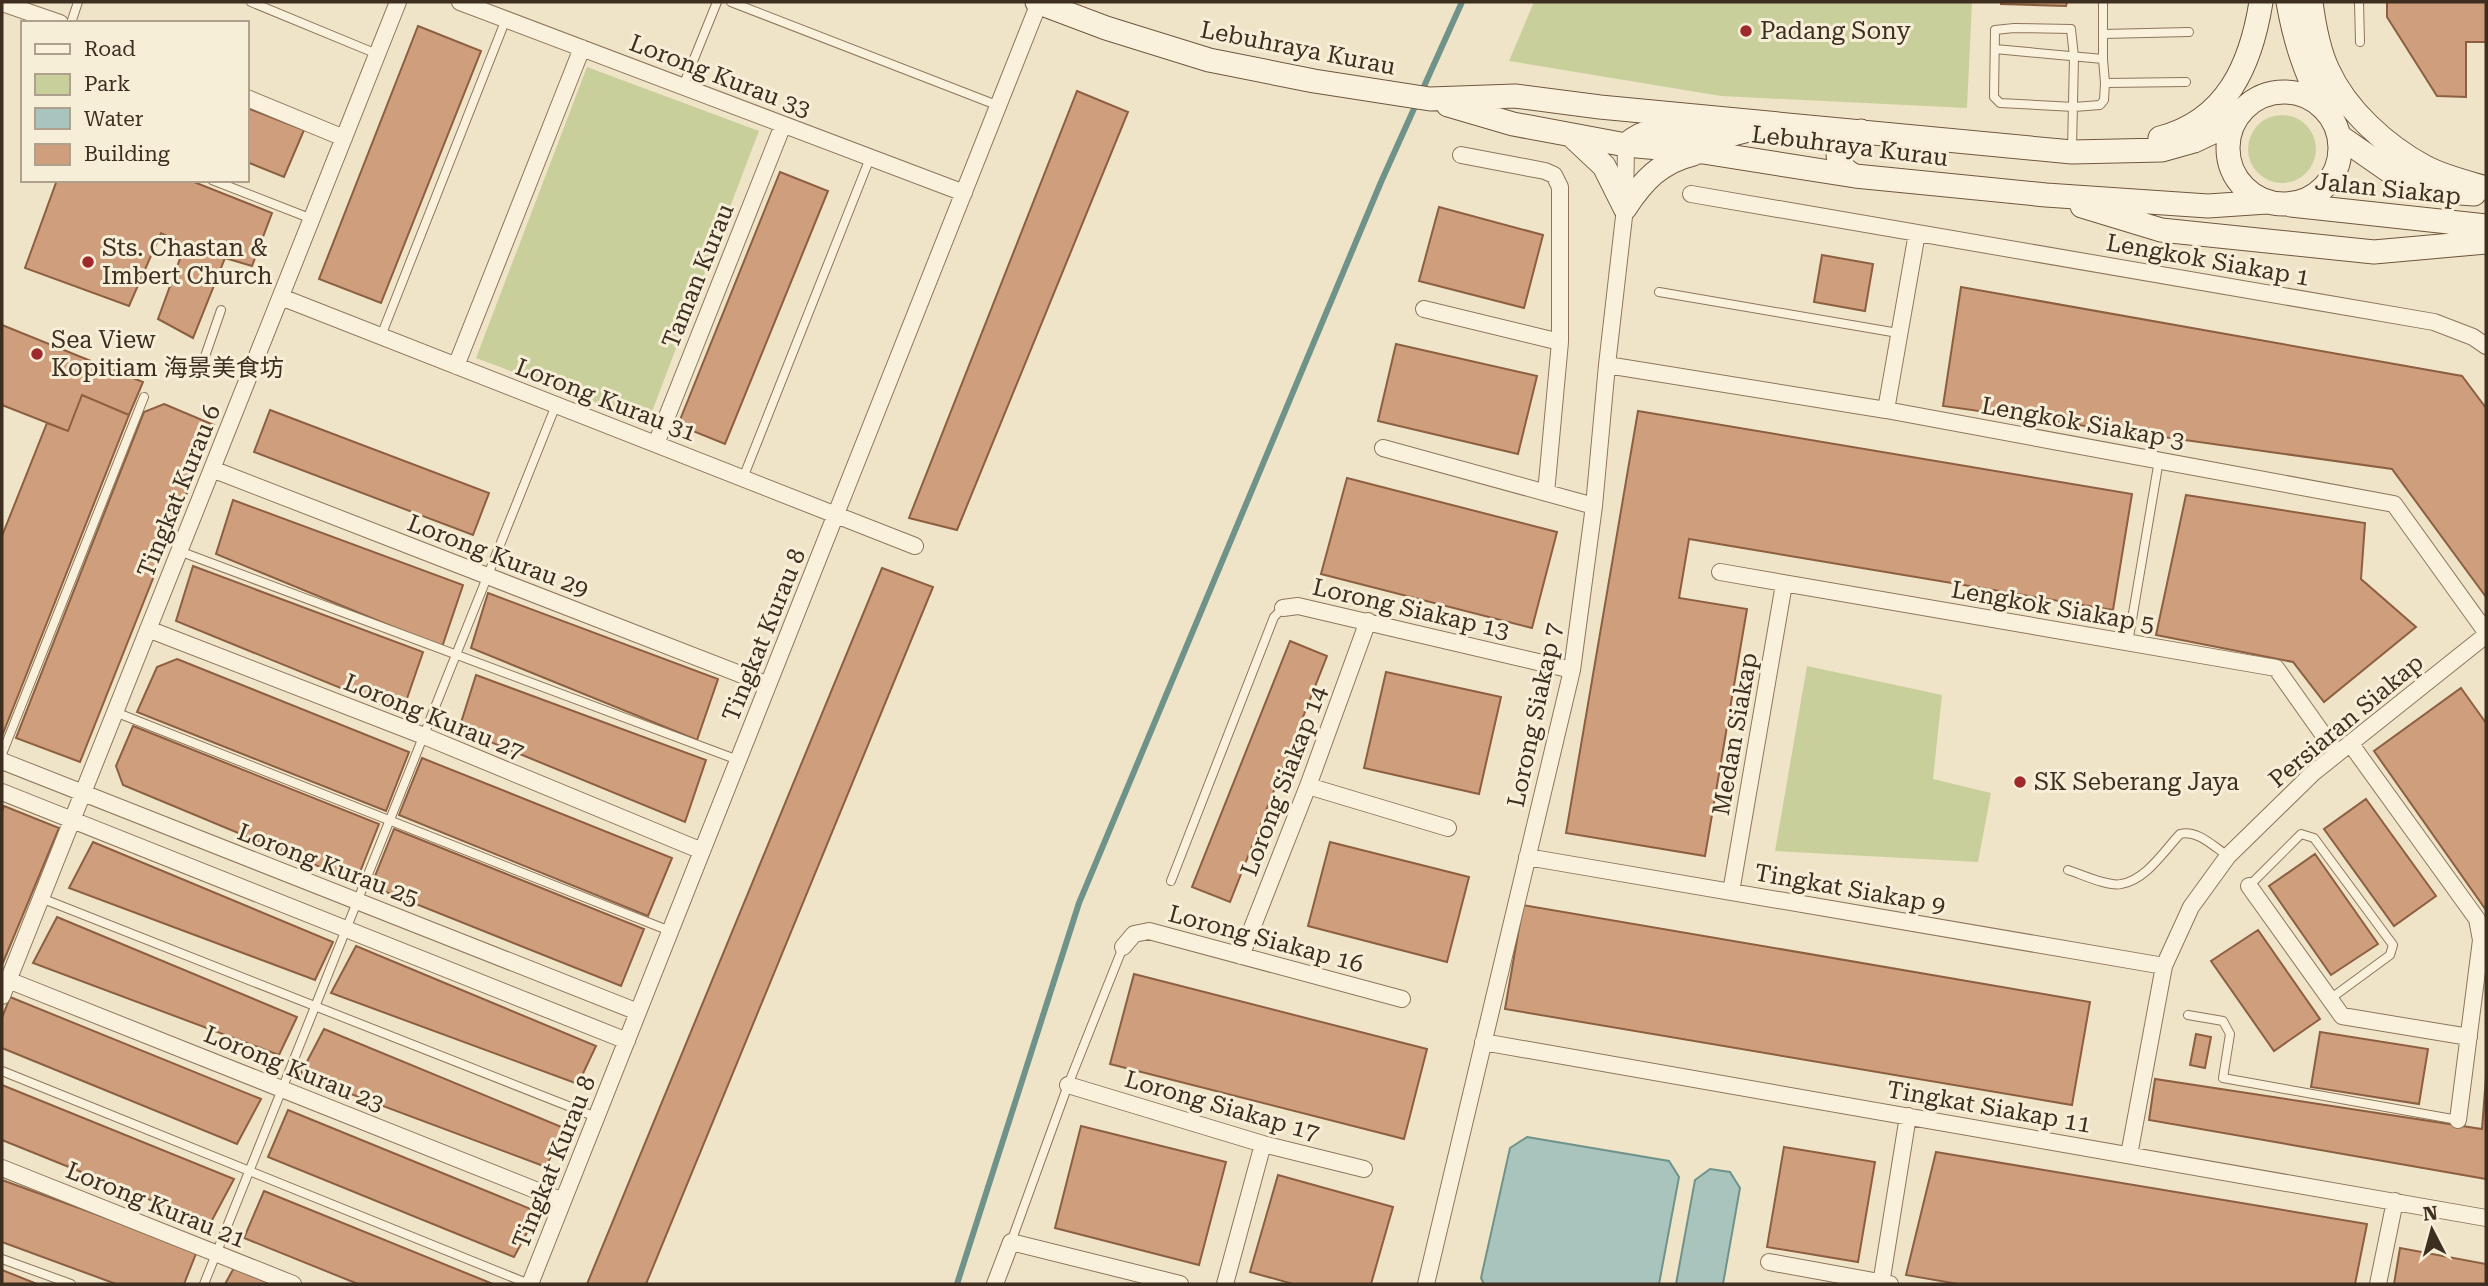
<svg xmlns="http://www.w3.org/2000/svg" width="2488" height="1286" font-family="'Roboto Serif','Noto Sans SC',serif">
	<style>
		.green { fill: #c9cf9b }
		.water { fill: #a9c4bc; stroke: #6f938a; stroke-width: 2 }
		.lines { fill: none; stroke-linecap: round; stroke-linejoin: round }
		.stream { stroke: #6f938a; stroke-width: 6 }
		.building { fill: #cf9f7d; stroke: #8d5f41; stroke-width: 2 }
		.lane-casing { stroke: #8d765c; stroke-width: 10 }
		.street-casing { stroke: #8d765c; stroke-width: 18 }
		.secondary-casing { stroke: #6f573f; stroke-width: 25 }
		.lane { stroke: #faf1dc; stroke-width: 8 }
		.street { stroke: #faf1dc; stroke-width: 16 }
		.secondary { stroke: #faf1dc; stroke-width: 23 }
		.poi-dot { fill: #9e2a2b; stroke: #f7eed8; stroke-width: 2.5 }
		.labels { text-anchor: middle; stroke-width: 6; stroke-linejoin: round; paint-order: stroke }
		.poi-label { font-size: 24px; fill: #3d2e20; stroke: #f7eed8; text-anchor: start }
		.street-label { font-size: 24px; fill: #3d2e20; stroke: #f7eed8 }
	</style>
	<rect width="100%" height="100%" fill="#f0e4c8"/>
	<!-- green -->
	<path class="green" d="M1534 2H1972L1967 108 1721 96 1509 61Z
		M587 67 759 131 648 422 476 358Z
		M2248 149a34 34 0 1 1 68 0a34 34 0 1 1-68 0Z
		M1807 666 1942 695 1933 779 1991 793 1978 862 1775 851Z"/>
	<!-- water -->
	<path class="water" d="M1527 1137 1669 1161 1679 1177 1659 1284H1484L1481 1278 1510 1148Z
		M1710 1169 1730 1172 1740 1188 1723 1284H1676L1695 1180Z"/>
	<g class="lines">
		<!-- stream -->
		<path class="stream" d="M1421 93 1462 2
			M957 1284 1079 903 1381 182 1417 102"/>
	</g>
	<!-- building -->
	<path class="building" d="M2001 2H2067L2066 6 2001 4Z
		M2387 2H2486V42H2466V97L2437 96 2387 17Z
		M418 26 481 51 381 303 319 279Z
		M1077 91 1128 112 957 530 909 518Z
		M247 108 304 130 284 177 247 162Z
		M780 172 828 191 725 444 678 425Z
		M57 180H189L272 213 252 266 225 258 193 338 158 319 185 245 161 233 129 306 25 268Z
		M1439 207 1543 235 1524 308 1419 281Z
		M1822 255 1873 264 1865 311 1814 302Z
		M1961 287 2462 376 2486 408V597L2392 469 1943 406Z
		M2 325 143 382 129 415 82 395 68 431 2 405Z
		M1396 344 1537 376 1518 454 1378 421Z
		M82 395 129 415 2 736V536L47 423 68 431Z
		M164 404 214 425 80 762 16 738 144 412Z
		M270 410 489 493 473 535 254 452Z
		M1638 411 2132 494 2113 610 1689 539 1679 598 1747 609 1705 856 1566 833Z
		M1347 478 1557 532 1532 628 1321 574Z
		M2186 495 2365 523 2361 579 2416 627 2324 702 2293 662 2156 635Z
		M233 500 463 585 442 647 216 554Z
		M193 566 423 652 402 713 176 621Z
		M882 568 933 587 646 1284H587Z
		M488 593 718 679 697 740 471 648Z
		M1290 641 1327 656 1230 902 1192 887Z
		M177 659 409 752 386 811 137 712 157 667Z
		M1386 672 1501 697 1479 794 1364 768Z
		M476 675 706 760 685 822 459 729Z
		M2461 688 2486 723V910L2374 751Z
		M133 726 379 824 356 882 123 785 116 766Z
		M422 758 672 858 648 916 399 815Z
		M2366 799 2436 896 2394 926 2324 829Z
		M4 806 59 828 2 965V812Z
		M394 829 644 929 621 986 371 886Z
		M93 842 333 942 315 980 69 888Z
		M1330 842 1469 877 1447 962 1308 926Z
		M2315 854 2378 944 2331 975 2269 886Z
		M1523 905 2090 1002 2072 1105 1505 1009Z
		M57 917 297 1017 279 1055 33 963Z
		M2258 930 2320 1019 2274 1051 2211 961Z
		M356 946 596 1046 578 1084 331 993Z
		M1134 974 1427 1049 1404 1139 1110 1064Z
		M10 997 261 1099 237 1144 2 1048V1018Z
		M324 1029 564 1128 546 1167 300 1075Z
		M2320 1032 2428 1049 2419 1104 2311 1087Z
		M2196 1034 2211 1037 2205 1068 2190 1065Z
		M2486 1077V1179L2149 1120 2155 1079 2482 1129Z
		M2 1085 234 1179 210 1224 2 1140Z
		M288 1110 538 1212 514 1257 268 1157Z
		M1081 1126 1226 1162 1199 1265 1055 1228Z
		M1784 1147 1875 1162 1858 1262 1767 1247Z
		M1936 1152 2367 1224 2355 1284H1958L1906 1275Z
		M1278 1175 1393 1207 1371 1284H1293L1250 1272Z
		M2 1180 197 1251 184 1284H116L2 1242Z
		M264 1191 493 1284H358L244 1238Z
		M2400 1248 2486 1264V1284H2394Z
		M235 1266 281 1284H225Z
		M2 1270 37 1284H2Z"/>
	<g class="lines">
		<!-- lane casing -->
		<g class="lane-casing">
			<path id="lane" d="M251 2 377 54
				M731 2 999 106
				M2359 2 2360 42
				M71 23 78 2
				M2103 34 2189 32
				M1995 49 2103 59V2
				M2103 59 2105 83 2186 82
				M683 86 717 2
				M2072 149 2074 57 2071 29 2014 28 1995 30 1994 97 2000 103 2074 107 2100 105 2104 100 2105 83
				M212 180 312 219
				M1659 292 1898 333
				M381 336 506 19
				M201 368 221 310
				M743 478 870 158
				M179 551 738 760
				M2128 643 2159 460
				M115 712 670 931
				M2 754 144 397
				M2068 870C2081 874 2108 887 2121 884 2146 880 2164 851 2180 834 2197 829 2214 847 2228 856
				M1171 881 1274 617 1283 608
				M2249 886 2301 834 2314 838 2393 945 2390 955 2330 999
				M41 898 596 1117
				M2188 1015 2223 1021 2230 1034 2223 1078 2458 1120
				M2 1071 529 1284
				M1011 1242 1068 1085 1123 947
				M2 1259 71 1284
				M204 1284 556 405"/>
		</g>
		<!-- street casing -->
		<g class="street-casing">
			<path id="street" d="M460 2 964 193
				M2 3 60 23
				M247 98 344 138
				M1461 155 1545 171 1554 175 1560 187V342L1546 493
				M1691 194 2434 322 2473 337 2486 346
				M281 297 915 546
				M1424 309 1560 342
				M1607 365 1886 410 2394 504 2486 632
				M456 366 582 48
				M1886 410 1917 233
				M656 444 783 125
				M1383 448 1594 506
				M212 469 768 685
				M1720 572 2276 668 2337 754
				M1283 608 1298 606 1572 670
				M148 629 424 736 702 851
				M2350 743 2477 919 2481 940 2458 1120
				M2 761 638 1012
				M1308 786 1448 828
				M2 792 627 1041
				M1527 857 2164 966
				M2249 886 2342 1016 2469 1037
				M1731 892 1784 584
				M1123 947 1134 934 1149 931 1402 999
				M1241 956 1308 786 1368 621
				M8 980 563 1201
				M2 996 398 2
				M1483 1042 2486 1218
				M1068 1085 1263 1144 1364 1169
				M2129 1155 2164 966 2191 907 2228 856 2313 773 2486 635
				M2 1168 293 1284
				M1769 1262 1890 1284
				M530 1284 1039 3
				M995 1284 1011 1242 1180 1284
				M1225 1284 1263 1144
				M1426 1284 1572 670 1594 506 1607 365 1625 208 1626 145
				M1881 1284 1908 1116
				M2378 1284 2395 1201"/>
		</g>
		<!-- secondary casing -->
		<g class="secondary-casing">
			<path id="secondary" d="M1037 2 1106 28 1209 60 1314 81 1430 99 1515 96 1600 107 2072 152 2162 150 2194 141 2234 122
				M2288 2C2295 42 2305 71 2323 108
				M2311 2C2314 25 2318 49 2328 70 2346 110 2386 146 2425 167 2444 177 2466 182 2486 188
				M2228 148a56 56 0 1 1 112 0a56 56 0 1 1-112 0Z
				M1448 105 1513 124 1626 145 1703 152 1855 176 2046 195 2208 206 2267 202
				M1572 136 1604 166 1625 208
				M2339 136 2408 184 2432 191 2474 194
				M2160 138C2227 121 2251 64 2261 2
				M1626 145C1654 118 1681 138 1714 137 1729 136 1743 132 1757 127
				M1855 176C1830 165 1833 136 1861 131
				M2291 205 2486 226
				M2082 206 2161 230 2374 252 2486 242
				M1625 208C1643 181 1660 162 1693 154"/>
		</g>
		<!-- lane -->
		<use href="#lane" class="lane"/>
		<!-- street -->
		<use href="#street" class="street"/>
		<!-- secondary -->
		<use href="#secondary" class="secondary"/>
	</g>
	<!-- markers -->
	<g class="poi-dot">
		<circle cx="1746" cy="31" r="7"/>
		<circle cx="88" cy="262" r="7"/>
		<circle cx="37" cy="354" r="7"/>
		<circle cx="2020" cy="782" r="7"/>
	</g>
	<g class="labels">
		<!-- poi labels -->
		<g class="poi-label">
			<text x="1760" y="39">Padang Sony</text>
			<text x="102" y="256">Sts. Chastan &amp;<tspan x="102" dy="28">Imbert Church</tspan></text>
			<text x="51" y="348">Sea View<tspan x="51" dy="28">Kopitiam 海景美食坊</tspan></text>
			<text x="2034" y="790">SK Seberang Jaya</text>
		</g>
		<!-- street labels -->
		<g class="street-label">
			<text transform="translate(1298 48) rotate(11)" y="8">Lebuhraya Kurau</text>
			<text transform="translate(720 76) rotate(21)" y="8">Lorong Kurau 33</text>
			<text transform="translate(1850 146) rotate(7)" y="8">Lebuhraya Kurau</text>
			<text transform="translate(2388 189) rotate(6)" y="8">Jalan Siakap</text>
			<text transform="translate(2208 260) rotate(10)" y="8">Lengkok Siakap 1</text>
			<text transform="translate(698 276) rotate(-68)" y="8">Taman Kurau</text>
			<text transform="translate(606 400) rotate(21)" y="8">Lorong Kurau 31</text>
			<text transform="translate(2083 423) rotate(10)" y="8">Lengkok Siakap 3</text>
			<text transform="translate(179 491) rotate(-68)" y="8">Tingkat Kurau 6</text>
			<text transform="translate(498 556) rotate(21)" y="8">Lorong Kurau 29</text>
			<text transform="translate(2053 607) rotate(10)" y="8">Lengkok Siakap 5</text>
			<text transform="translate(1411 609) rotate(13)" y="8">Lorong Siakap 13</text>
			<text transform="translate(764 635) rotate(-68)" y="8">Tingkat Kurau 8</text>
			<text transform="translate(1535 715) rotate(-78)" y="8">Lorong Siakap 7</text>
			<text transform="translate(434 717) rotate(22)" y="8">Lorong Kurau 27</text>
			<text transform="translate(2346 721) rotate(-40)" y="8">Persiaran Siakap</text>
			<text transform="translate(1735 734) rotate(-80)" y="8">Medan Siakap</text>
			<text transform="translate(1284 781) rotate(-69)" y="8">Lorong Siakap 14</text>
			<text transform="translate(328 865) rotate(21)" y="8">Lorong Kurau 25</text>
			<text transform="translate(1850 889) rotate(10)" y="8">Tingkat Siakap 9</text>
			<text transform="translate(1266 939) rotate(15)" y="8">Lorong Siakap 16</text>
			<text transform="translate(294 1069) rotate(22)" y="8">Lorong Kurau 23</text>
			<text transform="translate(1222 1106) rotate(16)" y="8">Lorong Siakap 17</text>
			<text transform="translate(1989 1107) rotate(10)" y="8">Tingkat Siakap 11</text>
			<text transform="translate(554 1162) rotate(-68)" y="8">Tingkat Kurau 8</text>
			<text transform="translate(156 1205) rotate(22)" y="8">Lorong Kurau 21</text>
		</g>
	</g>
	<!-- border -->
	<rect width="2488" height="1286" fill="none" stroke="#3d2e20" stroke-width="7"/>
	<!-- legend -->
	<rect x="21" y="21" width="228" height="161" fill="#f7eed8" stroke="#ada18e" stroke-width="2"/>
	<rect x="35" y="44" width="35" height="10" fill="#faf1dc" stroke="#ada18e" stroke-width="2"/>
	<text x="84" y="56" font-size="21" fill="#3d2e20">Road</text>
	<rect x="35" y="74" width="35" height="21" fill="#c9cf9b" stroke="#ada18e" stroke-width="2"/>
	<text x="84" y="91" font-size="21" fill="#3d2e20">Park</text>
	<rect x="35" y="108" width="35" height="21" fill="#a9c4bc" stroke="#ada18e" stroke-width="2"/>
	<text x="84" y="126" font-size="21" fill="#3d2e20">Water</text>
	<rect x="35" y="144" width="35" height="21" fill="#cf9f7d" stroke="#ada18e" stroke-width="2"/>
	<text x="84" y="161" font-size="21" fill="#3d2e20">Building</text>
	<!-- north arrow -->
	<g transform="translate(2432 1230) rotate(354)" stroke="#f7eed8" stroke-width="5" paint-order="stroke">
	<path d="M0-5L12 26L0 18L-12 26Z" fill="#3d2e20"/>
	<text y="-10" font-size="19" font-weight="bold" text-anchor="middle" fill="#3d2e20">N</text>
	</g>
</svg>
